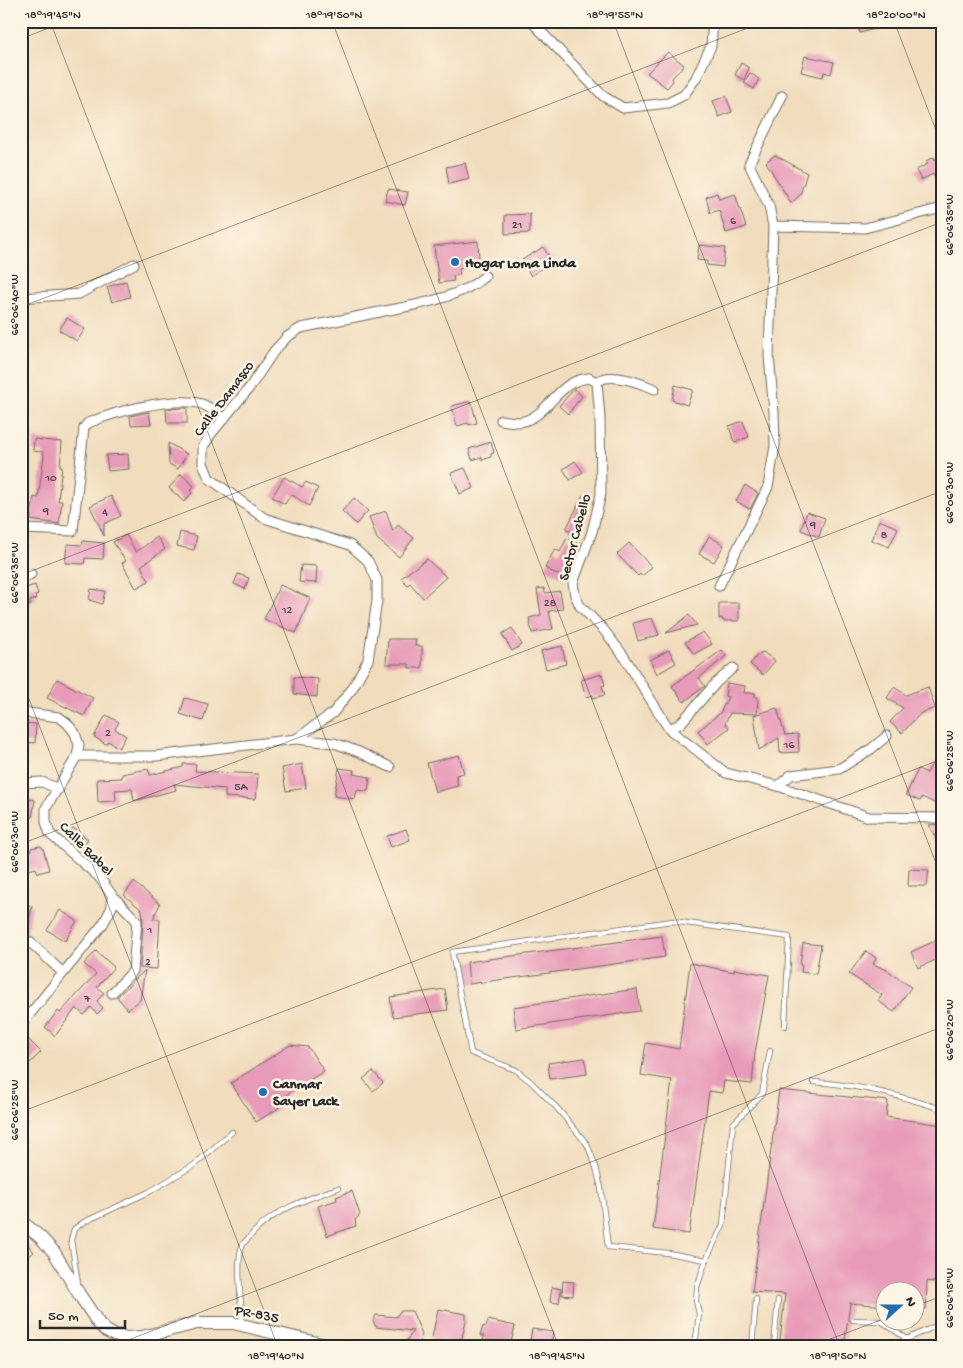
<svg xmlns="http://www.w3.org/2000/svg" width="963" height="1368" font-family="'Gochi Hand',sans-serif">
	<style>
		.building { fill: #e89bb9 }
		.lines { fill: none; stroke-linecap: round; stroke-linejoin: round }
		.lane-casing { stroke: #70695e; stroke-width: 6 }
		.street-casing { stroke: #70695e; stroke-width: 11 }
		.secondary-casing { stroke: #70695e; stroke-width: 14 }
		.lane { stroke: #fff; stroke-width: 4.5 }
		.street { stroke: #fff; stroke-width: 9 }
		.secondary { stroke: #fff; stroke-width: 12 }
		.ticks { fill: none; stroke: #2b2b2b; stroke-width: 1; stroke-opacity: 0.45 }
		.poi-dot { fill: #1f6fb2; stroke: #fcf5e5; stroke-width: 2 }
		.labels { text-anchor: middle; stroke-width: 5; stroke-linejoin: round; paint-order: stroke }
		.number-label { font-size: 12px; fill: #5a474e }
		.poi-label { font-size: 15px; font-weight: bold; fill: #2b2b2b; stroke: #fcf5e5; text-anchor: start }
		.street-label { font-size: 15px; fill: #2b2b2b; stroke: #fcf5e5 }
		.neatline { fill: none; stroke: #2b2b2b; stroke-width: 2 }
		.ticks-label { font-size: 12px; text-anchor: middle; fill: #2b2b2b }
	</style>
	<rect width="100%" height="100%" fill="#fcf5e5"/>
	<filter id="ink" filterUnits="userSpaceOnUse"><feTurbulence type="fractalNoise" baseFrequency=".02" numOctaves="2"/><feDisplacementMap in="SourceGraphic" scale="10" xChannelSelector="R" yChannelSelector="G"/><feConvolveMatrix kernelMatrix="1 2 1 2 8 2 1 2 1" color-interpolation-filters="sRGB"/></filter>
	<filter id="wash" filterUnits="userSpaceOnUse"><feTurbulence type="fractalNoise" baseFrequency=".0096" numOctaves="4" result="noise"/><feDisplacementMap in="SourceGraphic" scale="20" xChannelSelector="R" yChannelSelector="G"/><feGaussianBlur stdDeviation="1.12" result="paint"/><feColorMatrix in="noise" values="0 0 0 0 0 0 0 0 0 0 0 0 0 0 0 0 0 1.4 0 .05"/><feComposite in="paint" operator="in"/></filter>
	<g filter="url(#wash)">
		<rect width="100%" height="100%" fill="#f1ddbd"/>
		<g id="blocks">
			<!-- building -->
			<path class="building" d="M857 21H894V24L860 33Z
				M668 52 684 65 672 78 673 81 667 88 647 73Z
				M805 56 834 62 831 74 824 72 823 77 801 72Z
				M741 63 749 68 744 80 735 75Z
				M750 73 759 79 754 89 744 83Z
				M726 96 732 112 719 117 713 101Z
				M775 155 807 173 800 195 791 203 766 162Z
				M942 156V193L933 174 921 180 916 170 928 164 926 161 934 157 935 160Z
				M465 163 469 179 449 184 446 167Z
				M388 189 408 192 405 205 385 201Z
				M717 193 719 199 735 194 746 227 726 233 719 210 710 213 706 197Z
				M530 214V233L505 234V215Z
				M478 241 479 260 475 261 472 267 459 269 460 275 453 276 454 281 439 283 434 246Z
				M699 245 725 248 723 267 707 265V261L697 260Z
				M543 247 552 261 531 276 522 260Z
				M126 281 130 297 112 302 107 287Z
				M67 318 85 329 77 341 59 330Z
				M675 385 693 390 687 405 672 400Z
				M574 389 582 396 568 414 559 406Z
				M471 401 477 423 469 425 468 423 457 426 452 406Z
				M183 408H187V423H167L166 409Z
				M149 412 151 424 131 425 130 416Z
				M743 421 749 437 734 442 729 426Z
				M34 439 62 442 60 466H62L58 501H62L59 524 30 520 34 497 38 498 44 456 43 452 33 451Z
				M491 442 494 453 491 454V457L482 460V457L472 460 469 449Z
				M168 443 187 454 178 469 169 464Z
				M128 454 129 469 108 471 106 455Z
				M575 461 583 472 570 480 563 469Z
				M465 468 474 488 460 494 451 473Z
				M181 474 194 486 190 491 192 493 184 502 169 488Z
				M284 477 302 487 306 482 318 488 309 506 291 494 285 504 272 497Z
				M745 485 758 493 750 509 736 501Z
				M583 495 591 498V501L574 533 566 529Z
				M111 496 121 516 104 524V536L90 506Z
				M354 498 368 511 356 524 342 511Z
				M386 511 393 531 398 525 414 538 399 557 377 539 369 517Z
				M807 512 825 518 819 537 801 530Z
				M879 520 898 528 889 547 871 540Z
				M180 532 197 536 194 550 177 546Z
				M126 535 136 552 157 537 165 549 141 566 149 581 136 588 122 563 126 561 113 542Z
				M709 536 724 545 714 562 699 554Z
				M567 538 579 544 564 578 545 568 555 549 560 552Z
				M83 541 104 543 103 559 85 558 84 564 65 563 67 544 82 545Z
				M629 543 652 567 642 576 640 574 638 576 617 554Z
				M427 559 446 577 423 598 410 583 408 585 401 578Z
				M301 565 317 566 316 583 299 582Z
				M238 574 249 578 245 589 234 584Z
				M24 584 26 588 35 585 38 594 35 595 36 599 30 601 31 605 21 608V585Z
				M280 585 310 598 296 633 264 619Z
				M544 588 545 593 560 591 563 609 549 611 553 629 532 633 529 618 541 615 537 589Z
				M91 589 105 591 102 604 89 600Z
				M719 603H739V621H723L722 618 719 619Z
				M689 615 697 625 666 633Z
				M652 618 659 635 638 641 633 623Z
				M512 628 522 645 512 651 502 634Z
				M703 632 712 644 694 654 685 642Z
				M388 639H416L415 646H422V668H409V664H386Z
				M562 646 566 664 546 669 541 651Z
				M669 650 676 663 657 674 650 660Z
				M722 650 726 656 699 678 705 686 684 702 672 686Z
				M763 652 775 661 763 675 750 664 758 654Z
				M602 674 605 685 602 686 605 695 593 698V695L586 697 581 680Z
				M294 677 318 679 317 697 294 694Z
				M57 679 93 698 84 716 47 698Z
				M727 683 745 686 744 693H755V697L758 698 757 714 777 708 785 735 798 734 799 752 780 753 779 738 759 750 754 715 757 714 730 713 725 723 729 728 708 744 698 731 720 713 728 697 725 696Z
				M894 687 906 695 928 687 935 708 921 713 902 733 890 722 903 708 887 698Z
				M185 698 208 704 203 721 180 714Z
				M106 715 119 722 115 729 126 736 119 748 108 741 106 744 94 737Z
				M21 723 36 724 35 743 24 742V740H21Z
				M459 755 464 773 456 775 458 786 435 792 427 763Z
				M933 762 942 768V807L922 797 920 801 906 795 918 769 927 773Z
				M183 764H196L195 771 258 774 256 799 225 797V789L174 784 176 790 134 801 132 789 115 790 116 801 98 802 97 779 122 778V774L148 769 150 775 183 767Z
				M302 764 306 788 286 791 282 768Z
				M339 768 354 770 353 774 370 777 368 791 357 790 355 799 334 796Z
				M21 798 35 800 32 818 21 817Z
				M941 824 942 827V850L929 825Z
				M73 828 88 839 82 848 66 837Z
				M406 829 410 840 391 847 387 836Z
				M40 846 43 848 49 870 38 873 36 868 21 872V854L31 851V848Z
				M909 869 929 870 927 886H908Z
				M134 882 160 904 153 919H160L157 969 140 968 143 922 142 910 124 895Z
				M21 904 32 906 27 934 21 933Z
				M60 910 77 921 65 941 47 930Z
				M662 936 665 957 469 984 467 962Z
				M937 940 942 950V957L918 968 911 952Z
				M803 943 821 945 816 974 801 972 802 965H800Z
				M96 951 114 967 97 987 104 993 97 1001 103 1008 97 1014 91 1007 84 1015 76 1008 55 1036 45 1027 58 1011 60 1013 96 974 84 964Z
				M866 951 876 958 873 964 887 970 911 987 894 1012 878 1001 882 995 849 974Z
				M690 963 734 972V969L769 975 755 1053 752 1084 724 1081 722 1093 709 1091 689 1234 653 1229 672 1080 641 1075 646 1043 679 1049Z
				M145 970 140 1000 128 1010 117 997Z
				M445 989 448 1010 393 1017 390 997Z
				M637 989 640 1011 516 1029 513 1007Z
				M21 1032 41 1052 30 1063 21 1055Z
				M290 1045 308 1047 324 1071 275 1102 279 1108 256 1122 231 1083Z
				M585 1058 587 1074 550 1079 548 1063Z
				M373 1071 383 1083 373 1091 363 1079Z
				M779 1090 888 1101 886 1117 942 1125V1283L927 1281 926 1309 916 1308V1290H886V1306L850 1303 844 1347 780 1341 785 1294 752 1292Z
				M352 1191 360 1215 355 1220 356 1226 327 1236 318 1206 337 1200 336 1197Z
				M21 1238 34 1252 21 1263Z
				M563 1281 574 1282 573 1296 562 1295Z
				M552 1287 561 1289 559 1303 550 1302Z
				M438 1309 466 1314V1321L460 1346 440 1341 438 1347H430Z
				M400 1311H412L422 1334 418 1347H403L413 1331 376 1327 373 1321 376 1315 396 1317Z
				M488 1320 515 1326 510 1347 483 1342 484 1336H480L483 1326 486 1327Z
				M532 1329 553 1332 551 1347H529Z"/>
		</g>
	</g>
	<g filter="url(#ink)">
		<use href="#blocks" fill-opacity="0" stroke="#70695e" stroke-width="1"/>
		<g class="lines">
			<!-- lane casing -->
			<g class="lane-casing">
				<path id="lane" d="M813 1082C860 1085 897 1095 942 1109
					M706 1260 668 1253 608 1247 601 1188 596 1167 587 1144 557 1108 531 1082 516 1070 471 1053 452 952 672 921 789 937 785 1026
					M78 1283 71 1240 74 1229 84 1222 149 1192 194 1165 232 1132
					M853 1320 881 1321 907 1339
					M242 1324C242 1306 235 1258 243 1244 246 1240 251 1236 254 1232 278 1208 307 1199 338 1188
					M695 1347 699 1314 696 1301 697 1287 706 1260 723 1225 733 1124 762 1094 770 1051
					M752 1347 756 1299
					M774 1347 778 1300
					M890 1347 942 1323"/>
			</g>
			<!-- street casing -->
			<g class="street-casing">
				<path id="street" d="M531 21 603 96 623 108 668 103 684 95 696 78 711 46 713 21
					M773 226 865 228 942 208
					M21 298 79 294 134 264
					M655 389C640 383 610 371 597 382L600 418 601 494 592 532 573 583 575 595 580 606 603 629 623 655 669 729 726 773 778 786 869 817 942 818
					M501 420C507 421 514 422 520 422 543 418 552 395 570 384 575 381 582 379 589 378L597 382
					M21 529 73 531 84 428 88 423C117 411 167 398 198 403 209 405 216 413 224 419
					M21 579 31 574
					M719 586 768 487 775 446 774 412 769 356 773 226 769 206 749 164 782 96
					M21 712 59 717 67 723 75 733 79 745 77 756 46 808V822L50 834 99 877 112 895V907L103 924 21 1025
					M669 729 680 724 716 683 733 668
					M296 739 334 743 359 752 390 767
					M77 756H156L296 739 333 713 352 689 368 660 377 601V580L368 561 350 545 264 518 209 478 203 463V447L211 434 250 387 274 351 287 337 301 328C328 323 354 317 380 312 413 305 460 299 485 276
					M21 783 42 782 59 789
					M778 786 791 775 839 769 871 749 887 736
					M21 939 30 942 63 973
					M112 993 133 971 137 921 112 895"/>
			</g>
			<!-- secondary casing -->
			<g class="secondary-casing">
				<path id="secondary" d="M21 1221 40 1237 54 1252 79 1294 99 1324 106 1331 114 1335 127 1338 142 1337 197 1323H233L334 1347"/>
			</g>
			<!-- lane -->
			<use href="#lane" class="lane"/>
			<!-- street -->
			<use href="#street" class="street"/>
			<!-- secondary -->
			<use href="#secondary" class="secondary"/>
		</g>
	</g>
	<!-- ticks -->
	<path class="ticks" d="M50 21 559 1347M332 21 840 1347M613 21 942 879M894 21 942 146M21 39 66 21M21 307 766 21M21 575 942 222M21 678 278 1347M21 844 942 491M21 1112 942 759M916 1306 942 1296M110 1347 942 1027M809 1347 886 1318"/>
	<!-- markers -->
	<g class="poi-dot">
		<circle cx="455" cy="262" r="5"/>
		<circle cx="263" cy="1092" r="5"/>
	</g>
	<g class="labels">
		<!-- number labels -->
		<g class="number-label">
			<text x="733" y="224">6</text>
			<text x="517" y="228">21</text>
			<text x="51" y="481">10</text>
			<text x="46" y="514">9</text>
			<text x="105" y="515">4</text>
			<text x="813" y="528">9</text>
			<text x="884" y="538">8</text>
			<text x="550" y="606">28</text>
			<text x="287" y="613">12</text>
			<text x="108" y="736">2</text>
			<text x="789" y="748">16</text>
			<text x="241" y="790">5A</text>
			<text x="150" y="933">1</text>
			<text x="148" y="965">2</text>
			<text x="87" y="1002">7</text>
		</g>
		<!-- poi labels -->
		<g class="poi-label">
			<text x="465" y="267">Hogar Loma Linda</text>
			<text x="273" y="1088">Canmar<tspan x="273" dy="17">Sayer Lack</tspan></text>
		</g>
		<!-- street labels -->
		<g class="street-label">
			<text transform="translate(223 398) rotate(-53)" y="5">Calle Damasco</text>
			<text transform="translate(574 537) rotate(-75)" y="5">Sector Cabello</text>
			<text transform="translate(87 848) rotate(45)" y="5">Calle Babel</text>
			<text transform="translate(257 1313) rotate(11)" y="5">PR-835</text>
		</g>
	</g>
	<!-- margin -->
	<rect width="963" height="1368" fill="none" stroke="#fcf5e5" stroke-width="55"/>
	<!-- north arrow -->
	<g transform="translate(900 1306) rotate(69)"><circle r="24" fill="#fcf5e5" stroke="#a8a49b"/>
	<path d="M0-4L9 19L0 12L-9 19Z" fill="#1f6fb2"/>
	<text y="-8" font-size="14" font-weight="bold" text-anchor="middle" fill="#2b2b2b">N</text>
	</g>
	<!-- scale -->
	<path d="M40 1320v8h85v-8" fill="none" stroke="#2b2b2b" stroke-width="2.5"/>
	<text x="48" y="1320" font-size="15" fill="#2b2b2b" stroke="#fcf5e5" stroke-width="4" paint-order="stroke">50 m</text>
	<rect x="28" y="28" width="908" height="1312" class="neatline"/>
	<g class="ticks-label">
		<text x="53" y="18">18°19'45"N</text>
		<text x="334" y="18">18°19'50"N</text>
		<text x="615" y="18">18°19'55"N</text>
		<text x="896" y="18">18°20'00"N</text>
		<text transform="translate(949 225) rotate(-90)" y="4">66°06'35"W</text>
		<text transform="translate(14 305) rotate(-90)" y="4">66°06'40"W</text>
		<text transform="translate(949 493) rotate(-90)" y="4">66°06'30"W</text>
		<text transform="translate(14 573) rotate(-90)" y="4">66°06'35"W</text>
		<text transform="translate(949 761) rotate(-90)" y="4">66°06'25"W</text>
		<text transform="translate(14 842) rotate(-90)" y="4">66°06'30"W</text>
		<text transform="translate(949 1030) rotate(-90)" y="4">66°06'20"W</text>
		<text transform="translate(14 1110) rotate(-90)" y="4">66°06'25"W</text>
		<text transform="translate(949 1298) rotate(-90)" y="4">66°06'15"W</text>
		<text x="276" y="1359">18°19'40"N</text>
		<text x="557" y="1359">18°19'45"N</text>
		<text x="838" y="1359">18°19'50"N</text>
	</g>
</svg>
